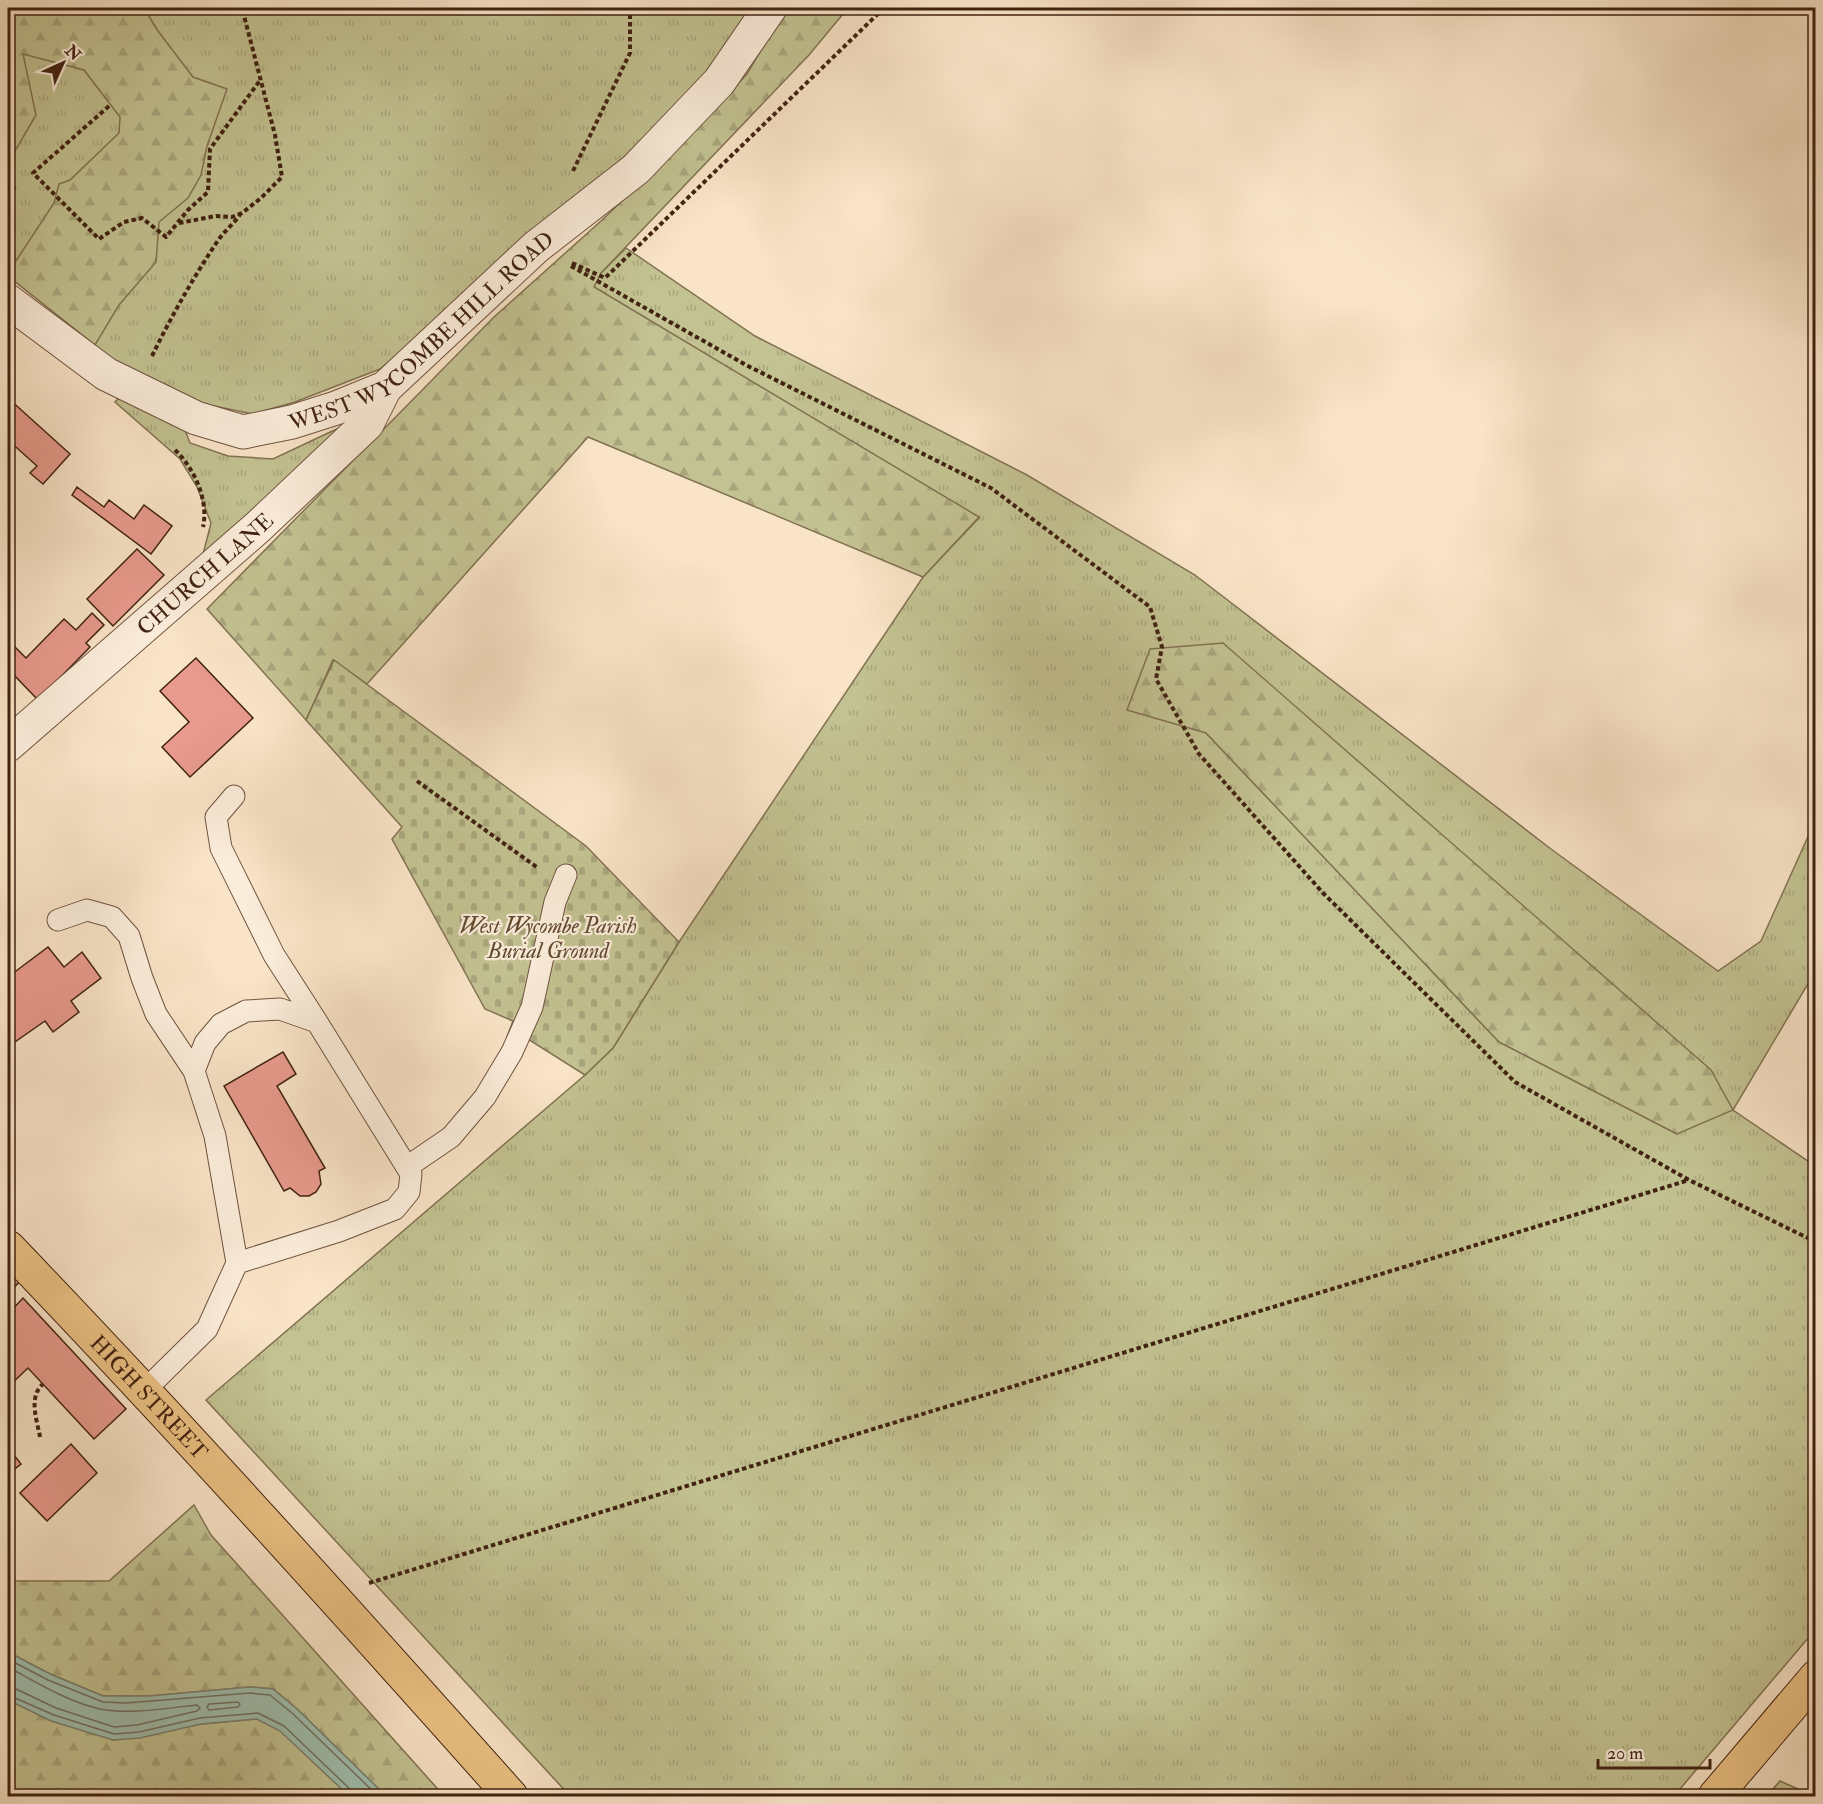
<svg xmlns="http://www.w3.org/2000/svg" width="1823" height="1804" font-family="'IM FELL Double Pica',serif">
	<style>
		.grass { fill: url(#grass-tufts); stroke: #827252; stroke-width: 1.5; fill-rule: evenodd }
		.forest { fill: url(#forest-firs); stroke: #827252; stroke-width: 1.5 }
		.cemetery { fill: url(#cemetery-stones); stroke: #827252; stroke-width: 1.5 }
		.park { fill: #c3c292; stroke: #827252; stroke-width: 1.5 }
		.water { fill: #9fbfaf; stroke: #798070; stroke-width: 1.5 }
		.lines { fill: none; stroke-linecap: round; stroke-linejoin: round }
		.shore { stroke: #707060; stroke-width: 1.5 }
		.building { fill: #e89a8c; stroke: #412211; stroke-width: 1.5 }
		.service-casing { stroke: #6f523e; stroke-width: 23 }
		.minor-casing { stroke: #6f523e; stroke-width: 35 }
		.primary-casing { stroke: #412211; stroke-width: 35 }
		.trunk-casing { stroke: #412211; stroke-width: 35 }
		.path { stroke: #412211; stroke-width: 4; stroke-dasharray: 4.5 3; stroke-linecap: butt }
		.service { stroke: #fbeddb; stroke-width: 21 }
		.minor { stroke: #fbeddb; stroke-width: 33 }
		.primary { stroke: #ecc284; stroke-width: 33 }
		.trunk { stroke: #ecc284; stroke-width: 33 }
		.labels { text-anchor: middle; stroke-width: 4.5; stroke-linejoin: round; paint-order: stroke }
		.street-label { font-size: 22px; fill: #412211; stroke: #fbeddb }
		.park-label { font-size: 22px; font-style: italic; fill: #624a31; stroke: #fbeddb }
	</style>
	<defs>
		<pattern id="grass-tufts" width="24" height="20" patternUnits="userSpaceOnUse" patternTransform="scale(1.5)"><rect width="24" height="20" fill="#c3c292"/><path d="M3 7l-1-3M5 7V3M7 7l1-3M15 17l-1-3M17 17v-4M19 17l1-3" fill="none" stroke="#a9a67d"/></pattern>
		<pattern id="forest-firs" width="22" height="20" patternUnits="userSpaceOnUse" patternTransform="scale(1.5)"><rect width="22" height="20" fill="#c3c292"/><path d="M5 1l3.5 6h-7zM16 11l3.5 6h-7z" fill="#a9a67d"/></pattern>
		<pattern id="cemetery-stones" width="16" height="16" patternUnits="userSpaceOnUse" patternTransform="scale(1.5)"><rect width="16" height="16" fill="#c3c292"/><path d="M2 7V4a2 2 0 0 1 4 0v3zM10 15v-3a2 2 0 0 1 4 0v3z" fill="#a9a67d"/></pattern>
	</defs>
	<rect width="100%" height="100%" fill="#f9e4c7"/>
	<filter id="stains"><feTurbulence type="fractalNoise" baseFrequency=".00333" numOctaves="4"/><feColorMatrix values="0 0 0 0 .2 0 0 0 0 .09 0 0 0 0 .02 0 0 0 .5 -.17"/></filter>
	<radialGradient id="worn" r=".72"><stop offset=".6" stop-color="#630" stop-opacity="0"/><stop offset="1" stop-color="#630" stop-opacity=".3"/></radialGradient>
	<!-- grass -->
	<path class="grass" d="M8 8H753L706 74 624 157 462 300 380 369 295 402 252 414 200 403 112 359 8 276Z
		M626 248 755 336 1027 475 1195 575 1551 849 1718 971 1761 941 1815 821V972L1733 1110 1815 1166V1630L1674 1796H570L206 1400 585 1075 613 1048 679 942 923 577 979 518 594 287 601 273ZM1206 733 1677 1134 1499 1042Z
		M119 398 185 430 190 443 228 456 273 459 343 426 199 570 211 523 197 487 180 459 115 402Z"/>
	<!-- forest -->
	<path class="forest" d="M8 8H144L158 31 193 77 227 89 207 146 201 175 188 198 159 222 156 262 119 305 95 345 8 276V273L54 203 59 184 70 180 119 133 120 117 84 70 23 54 36 115 8 163Z
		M786 8H848L809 55 601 273 594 287 979 517 923 577 588 437 367 684 333 660 306 720 207 609 494 317 601 221 671 154 747 74Z
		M1223 643 1711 1070 1733 1110 1677 1134 1499 1042 1206 733 1127 710 1150 649Z
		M194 1505 211 1535 444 1796H386L296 1708 273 1689 250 1687 149 1696H103L50 1674 8 1652V1581H109Z
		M8 1700 113 1740 201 1724 257 1719 280 1730 349 1796H8Z"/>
	<!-- cemetery -->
	<path class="cemetery" d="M334 660 586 846 679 942 613 1048 585 1075 528 1039 526 1044 507 1037 513 1021 485 1009 392 839 402 827 306 720Z"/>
	<!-- park -->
	<path class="park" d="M1780 1781 1814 1796H1767Z"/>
	<!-- water -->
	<path class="water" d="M8 1652 50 1674 103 1696H149L250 1687 273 1689 296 1708 386 1796H349L280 1731 257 1719 201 1724 140 1738 113 1740 51 1721 8 1700Z"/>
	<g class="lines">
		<!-- shore -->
		<path class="shore" d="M8 1659 48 1680 103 1702 126 1703 250 1693 270 1695 292 1713 378 1796
			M8 1667C36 1682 68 1702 100 1709 131 1715 166 1708 197 1705L200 1708 197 1711 137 1725 114 1727 56 1708 14 1688 8 1687
			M8 1695 54 1715 114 1734 139 1732 200 1718 258 1713 284 1726 351 1790 353 1796
			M238 1702 240 1704 238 1707 209 1710 207 1707 209 1704Z"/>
	</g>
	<!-- building -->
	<path class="building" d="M8 398 70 454 43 484 30 473 37 466 8 440Z
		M77 487 104 507 109 500 134 519 144 505 172 526 151 554 72 495Z
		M137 549 164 575 113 626 87 599Z
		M92 613 104 625 86 643 90 647 38 700 12 673 14 671 8 664V640L26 658 64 619 76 630Z
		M196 658 253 718 190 777 162 747 189 722 160 691Z
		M8 705 16 717 8 724Z
		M48 947 64 967 82 952 101 978 71 1001 79 1012 53 1032 45 1021 12 1044 8 1038V1008L13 1004 8 996V977Z
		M283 1052 296 1074 277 1086 325 1168 319 1171 321 1184 316 1192 309 1196H300L290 1188 284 1191 224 1086Z
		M8 1268 21 1280 8 1294Z
		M23 1298 126 1409 94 1439 28 1368 8 1387V1314Z
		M71 1444 97 1473 47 1521 20 1493Z
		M8 1447 21 1464 8 1474Z"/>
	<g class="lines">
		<!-- service casing -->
		<g class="service-casing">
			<path id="service" d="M234 796 216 817 221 848 274 955 317 1022
				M58 920 87 910 112 917 129 936 142 978 156 1014 194 1071
				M407 1167 451 1137 485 1097 512 1052 532 1007 555 902 566 875
				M143 1392 207 1329 237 1263 215 1136 194 1071 205 1043 221 1024 246 1011 280 1009 317 1022 411 1174 409 1192 395 1209 339 1231 237 1263"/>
		</g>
		<!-- minor casing -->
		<g class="minor-casing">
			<g id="minor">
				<path id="s1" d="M8 301 106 374 196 418 243 432 292 422 336 408 385 388 536 247 636 169 719 82 770 8"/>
				<path id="s2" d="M8 745 258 527 367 424 385 388"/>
			</g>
		</g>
		<!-- primary casing -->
		<g class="primary-casing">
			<g id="primary">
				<path id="s3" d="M8 1247C180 1426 346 1611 511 1796"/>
			</g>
		</g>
		<!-- trunk casing -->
		<g class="trunk-casing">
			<path id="trunk" d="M1715 1796 1816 1677"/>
		</g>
		<!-- path -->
		<path class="path" d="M109 106 33 173 99 239 124 222 142 218 166 237 188 210 208 192 210 149 261 79
			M573 171 630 53V8
			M8 181 15 189
			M179 223 216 216 232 217 242 213 261 198 282 177 275 135 242 8
			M572 263 605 278 884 8
			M571 266 746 365 991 488 1150 607 1162 647 1156 679 1199 754 1323 893 1515 1082 1689 1180 1816 1242
			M152 356C171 317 193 278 217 242 224 231 234 224 241 213
			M175 450C194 468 209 500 203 527
			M417 781 538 868
			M40 1437C37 1420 28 1397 43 1384
			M369 1583 1689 1180"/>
		<!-- service -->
		<use href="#service" class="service"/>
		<!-- minor -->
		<use href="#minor" class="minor"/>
		<!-- primary -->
		<use href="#primary" class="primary"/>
		<!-- trunk -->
		<use href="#trunk" class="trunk"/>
	</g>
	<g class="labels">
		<!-- street labels -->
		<g class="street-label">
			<text dy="8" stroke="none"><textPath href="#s1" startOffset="482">WEST WYCOMBE HILL ROAD</textPath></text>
			<text dy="8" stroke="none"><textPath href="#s2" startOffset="261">CHURCH LANE</textPath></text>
			<text dy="8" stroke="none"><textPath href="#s3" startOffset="206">HIGH STREET</textPath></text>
		</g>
		<!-- park labels -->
		<g class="park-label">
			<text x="548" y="933">West Wycombe Parish<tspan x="548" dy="25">Burial Ground</tspan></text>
		</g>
	</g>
	<!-- margin -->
	<rect width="1823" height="1804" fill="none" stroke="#f9e4c7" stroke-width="30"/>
	<rect x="9" y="9" width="1805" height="1786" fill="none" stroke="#412211" stroke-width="3"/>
	<rect x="15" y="15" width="1793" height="1774" fill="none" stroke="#412211" stroke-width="1.5"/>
	<!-- north arrow -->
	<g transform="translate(63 63) rotate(45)" stroke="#fbeddb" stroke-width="4.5" paint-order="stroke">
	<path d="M0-4.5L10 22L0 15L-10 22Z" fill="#412211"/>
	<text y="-9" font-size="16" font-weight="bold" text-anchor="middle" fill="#412211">N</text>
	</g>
	<!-- scale -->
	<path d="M1598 1759v9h112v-9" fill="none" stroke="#412211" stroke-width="3"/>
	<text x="1607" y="1759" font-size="18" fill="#412211" stroke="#fbeddb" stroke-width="4.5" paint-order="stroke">20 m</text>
	<rect width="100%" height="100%" filter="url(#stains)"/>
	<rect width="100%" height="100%" fill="url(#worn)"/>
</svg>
